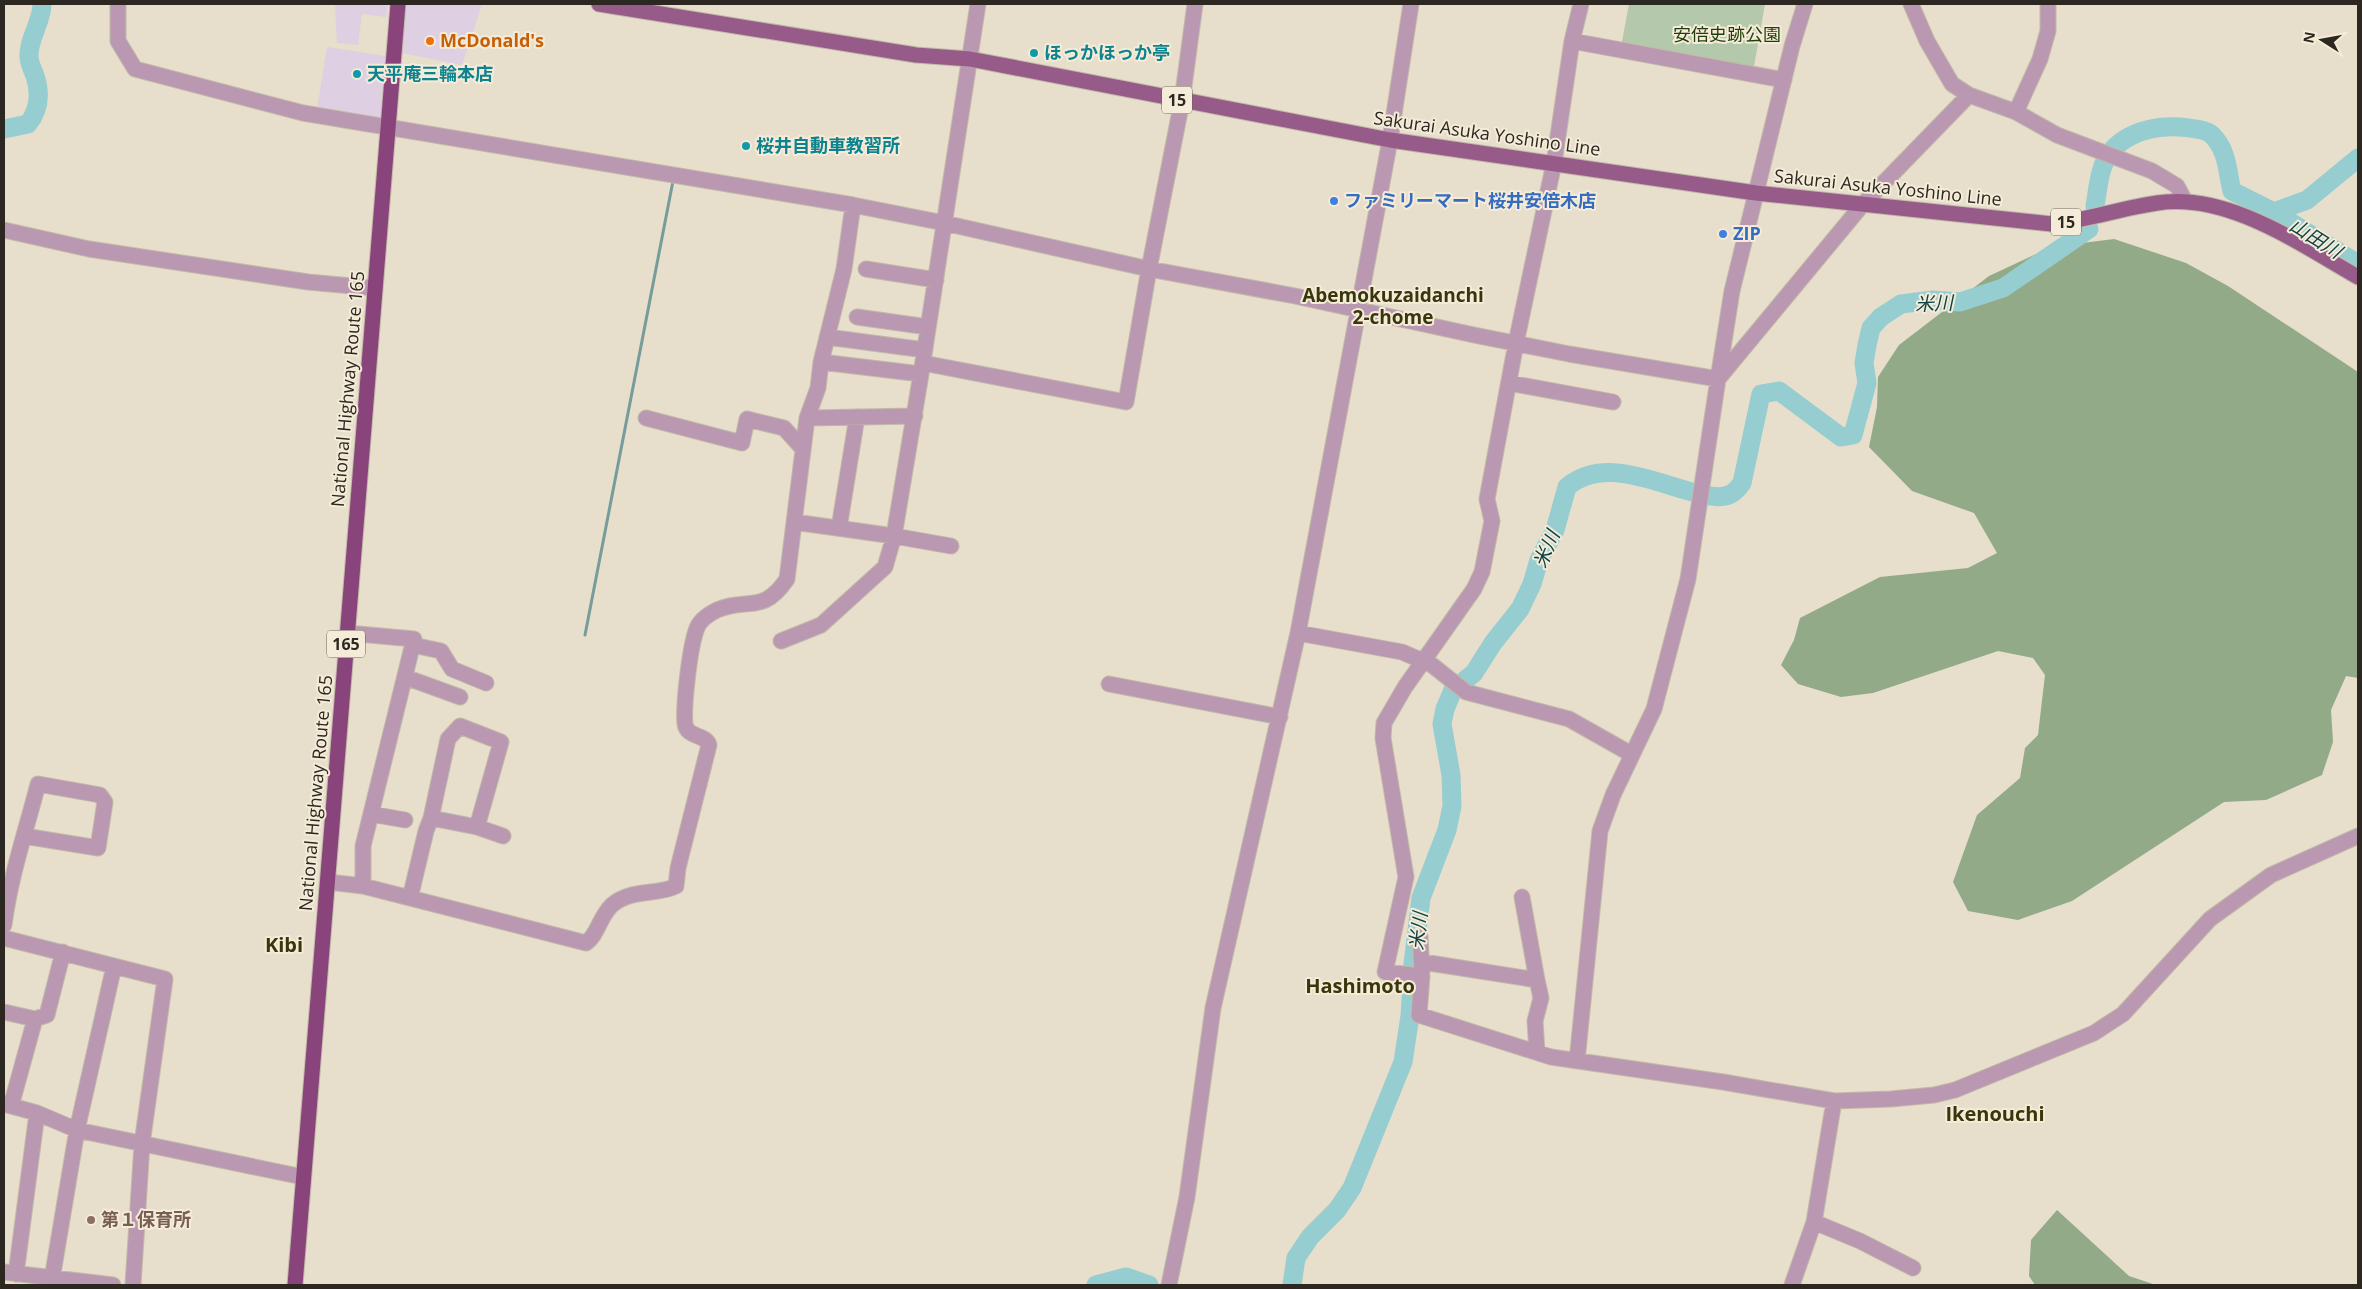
<svg xmlns="http://www.w3.org/2000/svg" width="2362" height="1289" font-family="'Open Sans','Noto Sans JP',sans-serif">
	<style>
		.commercial { fill: #decfe2 }
		.green { fill: #b4c8ab }
		.forest { fill: #92aa87 }
		.lines { fill: none; stroke-linecap: round; stroke-linejoin: round }
		.stream { stroke: #769c9c; stroke-width: 3 }
		.river { stroke: #96cdd1; stroke-width: 19 }
		.minor-casing { stroke: #c2baa9; stroke-width: 17 }
		.major-casing { stroke: #c2baa9; stroke-width: 17 }
		.highway-casing { stroke: #c2baa9; stroke-width: 17 }
		.minor { stroke: #ba98b1; stroke-width: 15 }
		.major { stroke: #975b8a; stroke-width: 15 }
		.highway { stroke: #89447b; stroke-width: 15 }
		.food-dot { fill: #e8710a; stroke: #f4ebd8; stroke-width: 2 }
		.culture-dot { fill: #0f9aa8; stroke: #f4ebd8; stroke-width: 2 }
		.shop-dot { fill: #3f7fe0; stroke: #f4ebd8; stroke-width: 2 }
		.education-dot { fill: #8d6e63; stroke: #f4ebd8; stroke-width: 2 }
		.labels { text-anchor: middle; stroke-width: 4; stroke-linejoin: round; paint-order: stroke }
		.shield { fill: #f4ebd8; stroke: #686258; stroke-width: 1 }
		.shield-label { font-size: 16px; font-weight: bold; fill: #2c2821 }
		.park-label { font-size: 18px; fill: #1f3e09; stroke: #f4ebd8 }
		.food-label { font-size: 18px; font-weight: bold; fill: #c56008; stroke: #f4ebd8; text-anchor: start }
		.culture-label { font-size: 18px; font-weight: bold; fill: #0d838f; stroke: #f4ebd8; text-anchor: start }
		.street-label { font-size: 18px; fill: #2c2821; stroke: #f4ebd8 }
		.shop-label { font-size: 18px; font-weight: bold; fill: #366cbe; stroke: #f4ebd8; text-anchor: start }
		.education-label { font-size: 18px; font-weight: bold; fill: #785e54; stroke: #f4ebd8; text-anchor: start }
		.water-label { font-size: 19px; font-style: italic; fill: #0e4245; stroke: #f4ebd8 }
		.neighbourhood-label { font-size: 19px; font-weight: bold; fill: #3a360b; stroke: #f4ebd8 }
		.quarter-label { font-size: 20px; font-weight: bold; fill: #3a360b; stroke: #f4ebd8 }
	</style>
	<rect width="100%" height="100%" fill="#e7decb"/>
	<!-- commercial -->
	<path class="commercial" d="M335 4H388L386 17 362 14 358 45 337 43Z
		M406 4H482L462 65 402 53Z
		M327 47 386 56 380 120 317 110Z"/>
	<!-- green -->
	<path class="green" d="M1629 4H1765L1753 72 1621 47Z"/>
	<!-- forest -->
	<path class="forest" d="M2114 239 2186 263 2228 286 2358 372V678L2346 676 2331 710 2333 742 2322 775 2266 800 2224 802 2072 901 2018 920 1968 911 1953 882 1977 815 2020 778 2025 748 2038 735 2045 675 2033 658 1998 651 1873 693 1841 697 1798 684 1781 665 1794 640 1800 618 1880 577 1968 568 1997 553 1974 513 1912 491 1869 447 1877 407 1878 377 1899 345 1989 276 2051 247Z
		M2057 1210 2129 1276 2156 1285H2035L2029 1276 2031 1240Z"/>
	<g class="lines">
		<!-- stream -->
		<path class="stream" d="M585 635 673 181"/>
		<!-- river -->
		<path class="river" d="M4 129 28 124C39 110 41 94 35 76 33 70 29 63 29 57 28 39 42 22 42 4
			M2095 206C2097 195 2098 183 2101 172 2110 137 2147 125 2180 127 2189 128 2206 129 2212 135 2228 151 2227 171 2232 191L2274 212 2358 264
			M2274 212 2307 200 2358 158
			M1096 1285 1126 1277 1149 1285
			M1292 1285 1296 1258 1310 1237 1337 1210 1352 1188 1403 1062 1410 1016 1413 964 1421 898 1447 830 1452 806 1451 775 1442 724 1445 709 1453 690 1474 673 1493 643 1520 609 1532 584 1539 560 1555 530 1567 487C1605 455 1659 485 1700 494 1710 496 1721 499 1731 494 1735 492 1739 487 1742 483L1761 394 1779 391 1841 437 1853 435 1867 383 1864 363 1867 345 1871 328 1881 317 1901 304 1933 300 1960 302 2003 288 2089 229"/>
		<!-- minor casing -->
		<g class="minor-casing">
			<path id="minor" d="M118 4V41L135 69 303 113 853 205 944 223 1149 269 1295 296 1474 335 1569 354 1718 379 1732 291 1792 46 1805 4
				M1581 4 1572 41 1554 163 1516 343 1487 499 1492 521 1482 572 1474 589 1405 687 1384 723 1383 738 1406 877 1385 972 1422 976 1419 1015 1551 1057 1723 1082 1834 1101 1891 1099 1934 1095 1955 1090 2094 1033 2123 1014 2210 919 2271 875 2358 836
				M1911 4 1927 41 1952 84 1969 95 2016 112 2057 135 2152 171 2177 186 2185 201
				M1572 41 1784 80
				M2016 112 2040 59 2048 31V4
				M4 230 89 249 308 282 374 288
				M866 269 936 280
				M857 317 928 327
				M827 337 925 350
				M821 362 921 374
				M923 363 1126 402 1149 269 1182 101 1195 4
				M1509 383 1613 402
				M646 418 742 443 747 419 784 428 803 449
				M807 418 915 416
				M794 522 894 536 921 374 978 4
				M839 528 857 417
				M347 633 414 639 363 846V886
				M1298 633 1402 652 1432 665 1466 692 1569 719 1631 754
				M781 641 821 625 885 567 894 536 951 546
				M413 645 441 651 452 669 486 683
				M405 677 460 697
				M1109 684 1280 717
				M371 814 405 820
				M431 818 477 827 503 836
				M328 882 363 886 586 943C597 936 600 916 612 905 632 888 656 896 676 886L678 868 709 745C706 734 687 738 685 724 683 706 690 645 697 628 700 620 709 614 717 610 747 597 763 615 787 579L807 418 818 388 821 362 844 269 853 205
				M410 898 426 831 431 818 448 739 460 726 501 742 477 827
				M4 925C10 877 26 831 38 784L100 795 105 802 98 848 24 836
				M1420 936 1422 972
				M4 938 165 979 142 1144 133 1285
				M1423 962 1537 980 1522 897
				M1537 980 1541 998 1535 1021 1537 1052
				M4 1012 35 1019 11 1106
				M35 1019 47 1015 63 952
				M1577 1061 1600 831 1613 795 1654 709 1688 579 1718 379 1863 204 1969 95
				M4 1104 37 1113 77 1130 303 1177
				M1814 1222 1860 1241 1913 1268
				M4 1272 113 1285
				M16 1274 37 1113
				M51 1285 77 1130 114 966
				M1169 1285 1187 1197 1213 1008 1298 633 1390 140 1411 4
				M1792 1285 1814 1222 1834 1101"/>
		</g>
		<!-- major casing -->
		<g class="major-casing">
			<path id="major" d="M599 4 916 55 970 59 1390 140 1756 193 2052 224C2088 220 2122 208 2157 203 2227 192 2300 244 2358 277"/>
		</g>
		<!-- highway casing -->
		<g class="highway-casing">
			<path id="highway" d="M295 1285 398 4"/>
		</g>
		<!-- minor -->
		<use href="#minor" class="minor"/>
		<!-- major -->
		<use href="#major" class="major"/>
		<!-- highway -->
		<use href="#highway" class="highway"/>
	</g>
	<!-- markers -->
	<circle class="food-dot" cx="430" cy="41" r="5"/>
	<g class="culture-dot">
		<circle cx="1034" cy="53" r="5"/>
		<circle cx="357" cy="74" r="5"/>
		<circle cx="746" cy="146" r="5"/>
	</g>
	<g class="shop-dot">
		<circle cx="1334" cy="201" r="5"/>
		<circle cx="1723" cy="234" r="5"/>
	</g>
	<circle class="education-dot" cx="91" cy="1220" r="5"/>
	<g class="labels">
		<!-- shield labels -->
		<g class="shield">
			<rect x="1162" y="86.5" width="30" height="27" rx="4"/>
			<rect x="2051" y="208.5" width="30" height="27" rx="4"/>
			<rect x="327" y="630.5" width="38" height="27" rx="4"/>
		</g>
		<g class="shield-label">
			<text x="1177" y="106">15</text>
			<text x="2066" y="228">15</text>
			<text x="346" y="650">165</text>
		</g>
		<!-- park labels -->
		<g class="park-label">
			<text x="1727" y="41">安倍史跡公園</text>
		</g>
		<!-- food labels -->
		<g class="food-label">
			<text x="440" y="47">McDonald's</text>
		</g>
		<!-- culture labels -->
		<g class="culture-label">
			<text x="1044" y="59">ほっかほっか亭</text>
			<text x="367" y="80">天平庵三輪本店</text>
			<text x="756" y="152">桜井自動車教習所</text>
		</g>
		<!-- street labels -->
		<g class="street-label">
			<text transform="translate(1487 134) rotate(8)" y="6">Sakurai Asuka Yoshino Line</text>
			<text transform="translate(1888 188) rotate(6)" y="6">Sakurai Asuka Yoshino Line</text>
			<text transform="translate(348 389) rotate(-85)" y="6">National Highway Route 165</text>
			<text transform="translate(316 793) rotate(-85)" y="6">National Highway Route 165</text>
		</g>
		<!-- shop labels -->
		<g class="shop-label">
			<text x="1344" y="207">ファミリーマート桜井安倍木店</text>
			<text x="1733" y="240">ZIP</text>
		</g>
		<!-- education labels -->
		<g class="education-label">
			<text x="101" y="1226">第１保育所</text>
		</g>
		<!-- water labels -->
		<g class="water-label">
			<text transform="translate(2316 238) rotate(32)" y="7">山田川</text>
			<text transform="translate(1934 303) rotate(-2)" y="7">米川</text>
			<text transform="translate(1546 549) rotate(-67)" y="7">米川</text>
			<text transform="translate(1418 931) rotate(-84)" y="7">米川</text>
		</g>
		<!-- neighbourhood labels -->
		<g class="neighbourhood-label">
			<text x="1393" y="302">Abemokuzaidanchi<tspan x="1393" dy="22">2-chome</tspan></text>
		</g>
		<!-- quarter labels -->
		<g class="quarter-label">
			<text x="284" y="952">Kibi</text>
			<text x="1360" y="993">Hashimoto</text>
			<text x="1995" y="1121">Ikenouchi</text>
		</g>
	</g>
	<!-- border -->
	<rect width="2362" height="1289" fill="none" stroke="#2c2821" stroke-width="10"/>
	<!-- north arrow -->
	<g transform="translate(2322 40) rotate(281)" stroke="#f4ebd8" stroke-width="4" paint-order="stroke">
	<path d="M0-4L9 19L0 12L-9 19Z" fill="#2c2821"/>
	<text y="-8" font-size="14" font-weight="bold" text-anchor="middle" fill="#2c2821">N</text>
	</g>
</svg>
